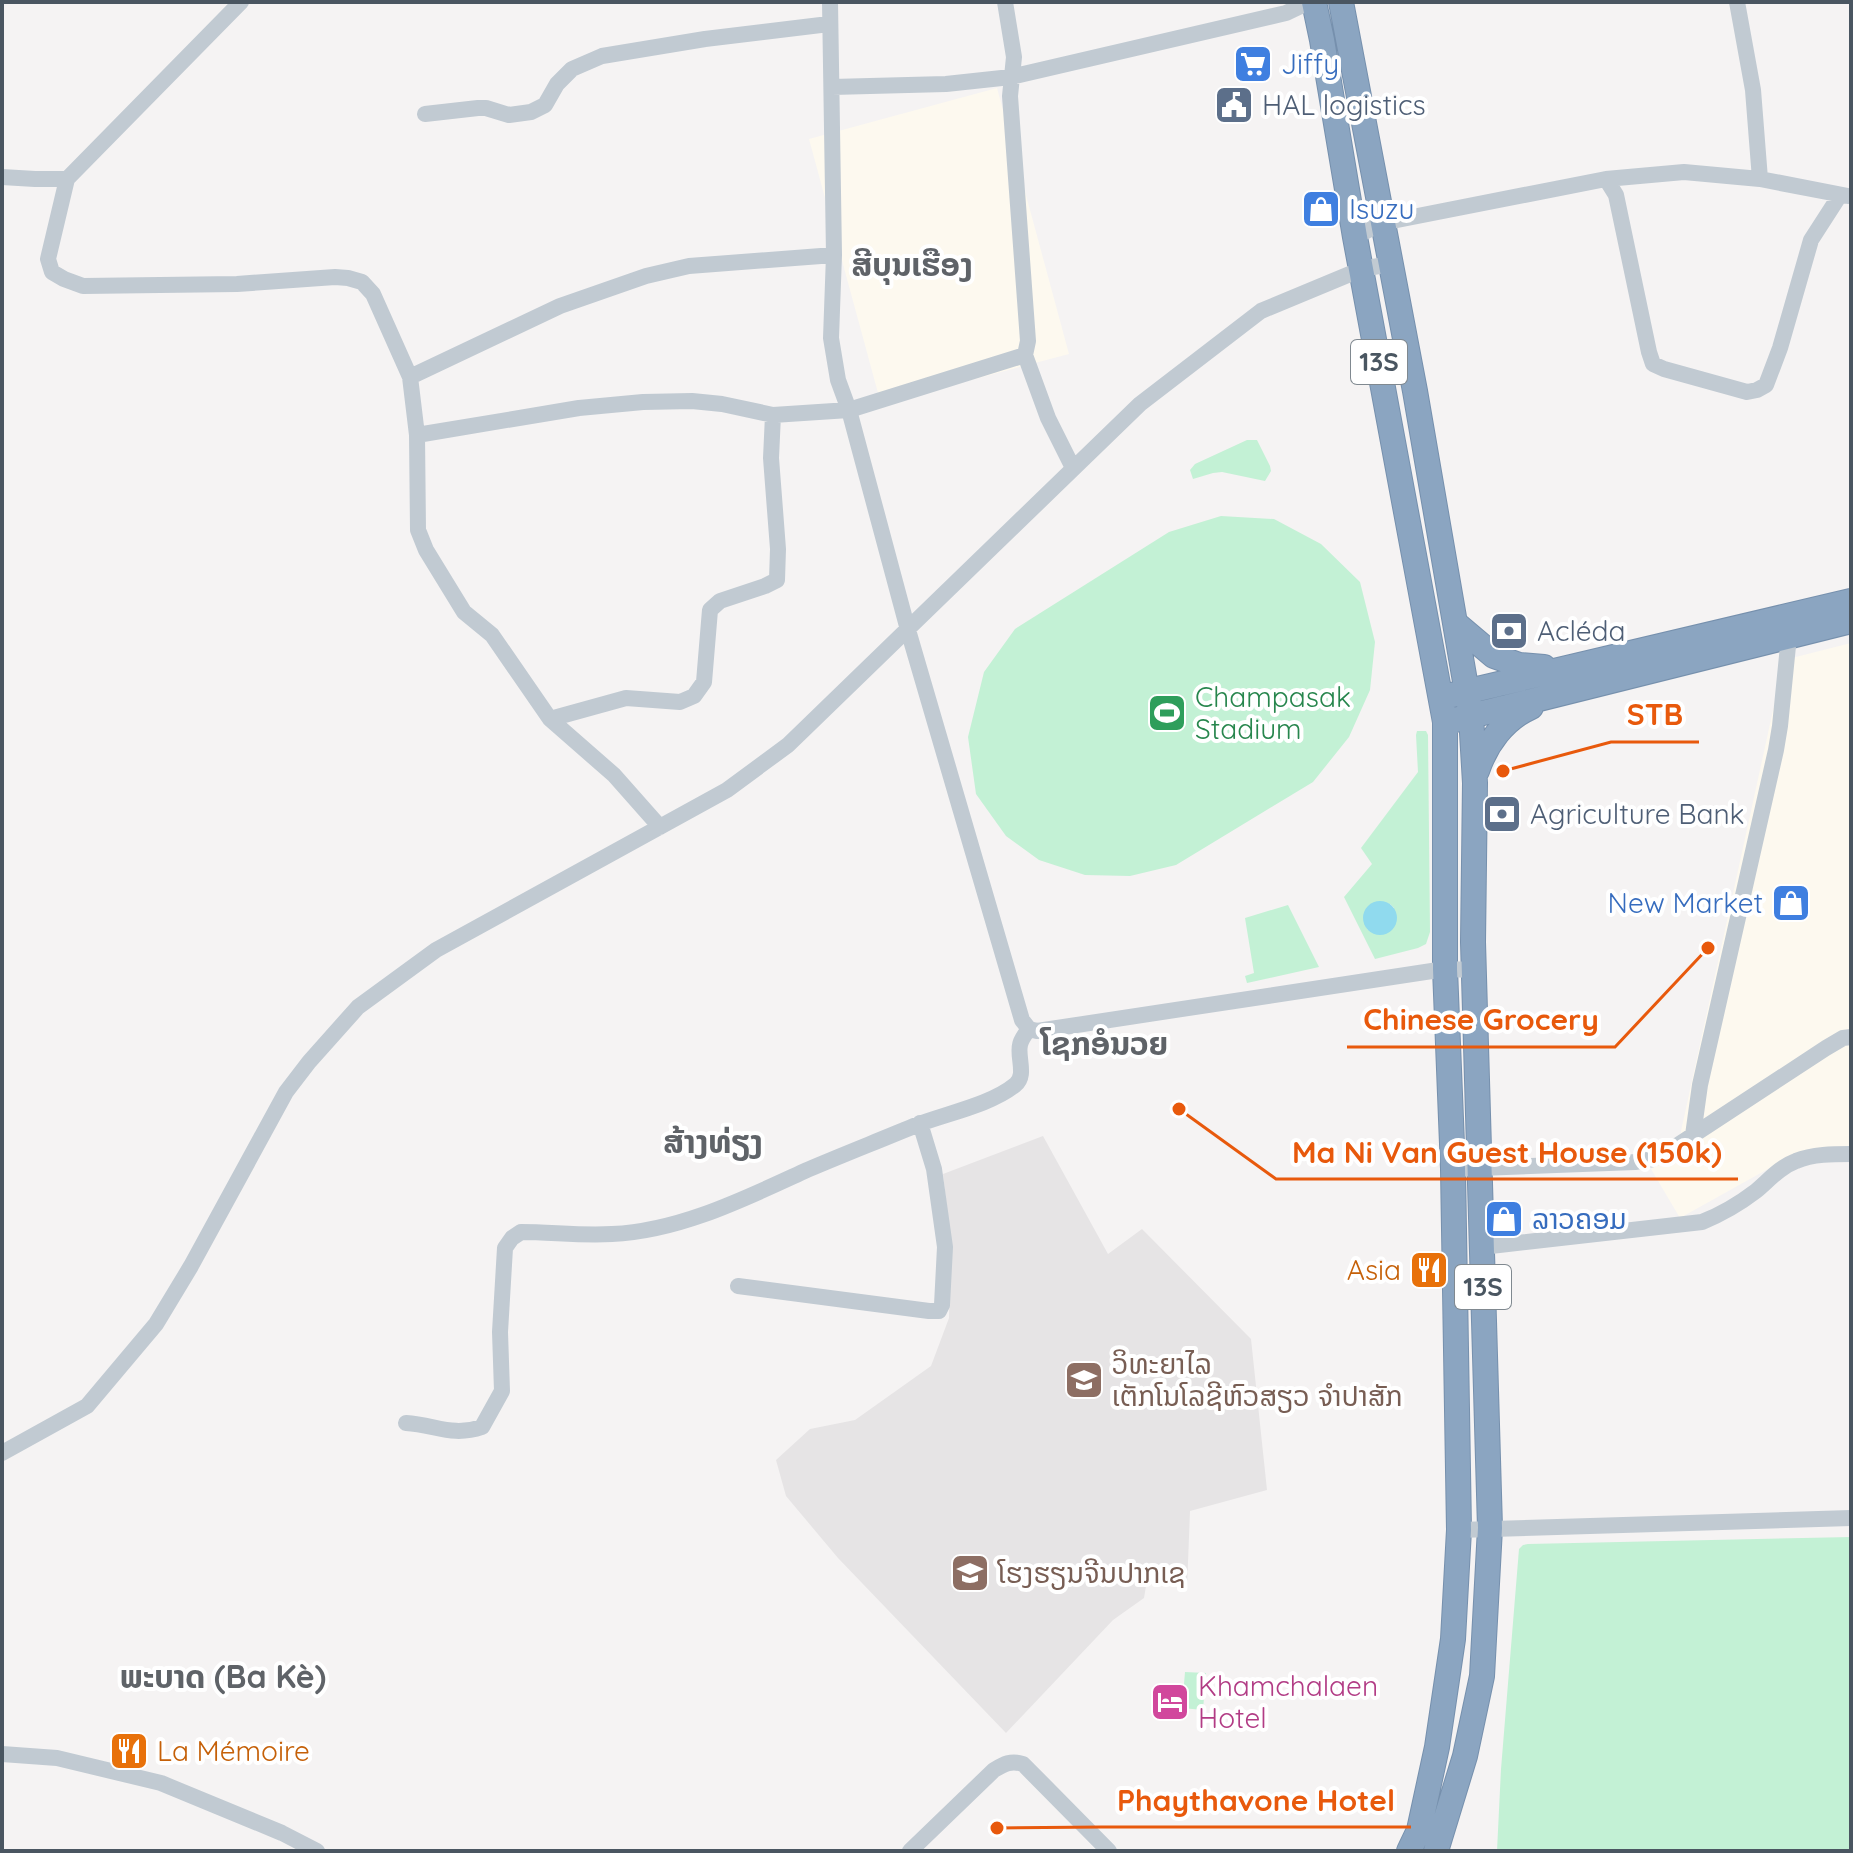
<svg xmlns="http://www.w3.org/2000/svg" width="1853" height="1853" font-family="Quicksand,'Noto Sans Lao',sans-serif">
	<style>
		.commercial { fill: #fdf9ef }
		.education { fill: #e6e4e5 }
		.green { fill: #c3f1d5; fill-rule: evenodd }
		.water { fill: #90daee }
		.lines { fill: none; stroke-linecap: round; stroke-linejoin: round }
		.highway-casing { stroke: #7690ad; stroke-width: 26 }
		.minor { stroke: #c1cad2; stroke-width: 16 }
		.highway { stroke: #8ba5c1; stroke-width: 24 }
		.labels { text-anchor: middle; stroke-width: 8; stroke-linejoin: round; paint-order: stroke }
		.shield { fill: #fff; stroke: #808990; stroke-width: 2 }
		.shield-label { font-size: 26px; font-weight: bold; fill: #4a5661 }
		.shop-label { font-size: 28px; fill: #366cbe; stroke: #fff; text-anchor: start }
		.service-label { font-size: 28px; fill: #4e5e75; stroke: #fff; text-anchor: start }
		.leisure-label { font-size: 28px; fill: #27864d; stroke: #fff; text-anchor: start }
		.food-label { font-size: 28px; fill: #c56008; stroke: #fff; text-anchor: end }
		.education-label { font-size: 28px; fill: #785e54; stroke: #fff; text-anchor: start }
		.hotel-label { font-size: 28px; fill: #b23c85; stroke: #fff; text-anchor: start }
		.quarter-label { font-size: 32px; font-weight: bold; fill: #5f6368; stroke: #fff }
		.leader { fill: none; stroke: #e8590c; stroke-width: 3 }
		.callout-dot { fill: #e8590c; stroke: #fff; stroke-width: 3 }
		.callout-label { font-size: 30px; text-anchor: middle; font-weight: bold; fill: #e8590c; stroke: #fff; stroke-width: 8; stroke-linejoin: round; paint-order: stroke }
	</style>
	<rect width="100%" height="100%" fill="#f5f3f3"/>
	<!-- commercial -->
	<path class="commercial" d="M997 88 1069 354 881 404 809 139Z
		M1851 643V1146L1795 1154 1680 1218 1651 1169 1676 1154 1784 660Z"/>
	<!-- education -->
	<path class="education" d="M1043 1136 1108 1254 1142 1229 1251 1339 1267 1490 1190 1511 1187 1588 1147 1580 1144 1598 1113 1620 1006 1733 838 1558 786 1496 776 1460 810 1429 855 1420 931 1366 949 1318 951 1246 943 1174Z"/>
	<!-- green -->
	<path class="green" d="M1247 440H1257L1270 466 1271 471 1265 481 1222 472 1213 473 1193 479 1190 470 1195 464Z
		M1221 516 1274 519 1321 544 1360 582 1375 642 1370 690 1349 737 1313 782 1176 865 1130 876 1085 875 1039 860 1006 836 976 794 968 737 984 672 1015 629 1169 532Z
		M1417 731H1426L1428 735 1430 932 1426 944 1418 948 1375 959 1344 897 1372 864 1361 848 1418 772 1416 735ZM1380 902 1390 904 1394 908 1368 930C1360 917 1365 905 1380 902Z
		M1288 905 1319 967 1247 983 1245 976 1254 973 1245 918Z
		M1851 1537V1851H1497L1501 1769 1519 1549 1523 1545 1528 1544Z
		M1185 1672 1206 1673 1203 1710 1182 1708Z"/>
	<!-- water -->
	<path class="water" d="M1363 918a17 17 0 1 1 34 0a17 17 0 1 1-34 0Z"/>
	<g class="lines">
		<!-- highway casing -->
		<g class="highway-casing">
			<path id="highway" d="M1314 2 1322 40 1355 237 1445 722V969L1453 1169 1459 1530 1453 1639 1437 1747 1419 1830 1409 1851
				M1341 2 1415 391 1471 716 1475 783 1473 942 1490 1528 1482 1676 1465 1756 1436 1851
				M1455 623 1494 656 1519 665 1544 667
				M1452 695 1851 601
				M1455 720 1851 621
				M1477 771C1486 744 1504 719 1531 707"/>
		</g>
		<!-- minor -->
		<path class="minor" d="M241 2 67 179 48 259 52 272 64 279 83 286 237 284 335 277 348 278 362 282 373 294 410 377 417 435 418 530 426 550 464 612 492 635 550 719 614 775 660 827
			M830 2 834 255 831 338 838 380 849 410 908 630 1022 1020 1029 1029 1037 1031 1445 969 1475 970
			M1005 2 1014 57 1010 96 1028 341 1025 355 1048 418 1073 468
			M832 87 946 84 1011 77 1286 13 1309 2
			M425 114 478 108H486L509 115 531 112 545 105 557 84 572 69 602 56 705 39 829 24
			M2 177 35 179H67
			M1606 179 1616 195 1649 352 1653 364 1664 369 1747 392 1757 390 1766 385 1780 348 1811 240 1840 195
			M1760 179 1848 196
			M1355 237 1382 223 1606 179 1684 172 1760 179 1753 90 1737 2
			M410 377 560 306 646 276 689 266 834 255
			M417 435 579 408 643 402 692 401 722 404 773 415 849 410 1025 355
			M550 719 626 698 680 702 694 696 704 682 710 610 720 601 765 586 777 580 778 549 771 458 773 415
			M1693 1135 1700 1085 1776 750 1780 726 1789 636 1788 630
			M1453 1169 1635 1162 1653 1159 1675 1147 1826 1048 1843 1038 1851 1037
			M1482 1247 1702 1222C1722 1214 1739 1204 1756 1191 1769 1180 1780 1167 1796 1161 1813 1154 1833 1154 1851 1154
			M738 1286 929 1311H939L942 1305 945 1247 934 1169 920 1123
			M406 1423C436 1425 452 1437 482 1427L502 1391 500 1332 505 1248 512 1238 521 1232C551 1232 582 1236 612 1234 680 1231 746 1198 807 1170 842 1155 878 1141 914 1126 944 1114 991 1105 1015 1085 1027 1076 1017 1057 1020 1045 1021 1039 1026 1033 1029 1029
			M2 1453 87 1406 156 1324 191 1266 286 1092 309 1062 358 1007 436 950 727 790 788 745 1140 404 1261 311 1362 269 1390 264
			M1459 1530 1851 1518
			M2 1754 57 1758 161 1783 282 1833 317 1851
			M910 1851 994 1770C1004 1764 1011 1760 1023 1764L1109 1851"/>
		<!-- highway -->
		<use href="#highway" class="highway"/>
	</g>
	<!-- icons -->
	<defs>
		<g id="supermarket-square" transform="scale(2)"><rect x="-9" y="-9" width="18" height="18" rx="4" fill="#3f7fe0" stroke="#fff"/><path d="M-6-5.5h2.5l.6 2H6L4.5 2H-2.5L-4.4-4H-6ZM-1.5 3.2a1.3 1.3 0 1 0 .1 0ZM3 3.2a1.3 1.3 0 1 0 .1 0Z" fill="#fff"/></g>
		<g id="civic-square" transform="scale(2)"><rect x="-9" y="-9" width="18" height="18" rx="4" fill="#5c6f8a" stroke="#fff"/><path d="M-.6-6.5H3V-4.5H.6V-3L4-1V1h2V6H-6V1h2V-1L-.6-3ZM-1.2 2.5V6h2.4V2.5Z" fill="#fff"/></g>
		<g id="shop-square" transform="scale(2)"><rect x="-9" y="-9" width="18" height="18" rx="4" fill="#3f7fe0" stroke="#fff"/><path d="M-5-2.5h2.3a2.7 3.5 0 0 1 5.4 0H5L5.5 6h-11ZM-1.5-2.5h3a1.5 2.3 0 0 0-3 0Z" fill="#fff"/></g>
		<g id="bank-square" transform="scale(2)"><rect x="-9" y="-9" width="18" height="18" rx="4" fill="#5c6f8a" stroke="#fff"/><path d="M-6-4H6V4H-6ZM0-2.3a2.3 2.3 0 1 0 0 4.6a2.3 2.3 0 1 0 0-4.6Z" fill="#fff"/></g>
		<g id="stadium-square" transform="scale(2)"><rect x="-9" y="-9" width="18" height="18" rx="4" fill="#2e9e5b" stroke="#fff"/><path d="M0-5a6.5 5 0 1 0 0 10a6.5 5 0 1 0 0-10ZM-3.5-1.8h7v3.6h-7Z" fill="#fff"/></g>
		<g id="restaurant-square" transform="scale(2)"><rect x="-9" y="-9" width="18" height="18" rx="4" fill="#e8710a" stroke="#fff"/><path d="M-5-6h1v4h1v-4h1v4h1v-4h1v5L-1.5 .5V6h-2V.5L-5-1ZM5-6V6H3V1.5H1.5Q1.5-4 5-6Z" fill="#fff"/></g>
		<g id="university-square" transform="scale(2)"><rect x="-9" y="-9" width="18" height="18" rx="4" fill="#8d6e63" stroke="#fff"/><path d="M0-5L7-2L0 1L-7-2ZM-4 1L0 2.5L4 1V4Q0 6-4 4Z" fill="#fff"/></g>
		<g id="school-square" transform="scale(2)"><rect x="-9" y="-9" width="18" height="18" rx="4" fill="#8d6e63" stroke="#fff"/><path d="M0-5L7-2L0 1L-7-2ZM-4 1L0 2.5L4 1V4Q0 6-4 4Z" fill="#fff"/></g>
		<g id="hotel-square" transform="scale(2)"><rect x="-9" y="-9" width="18" height="18" rx="4" fill="#d1479c" stroke="#fff"/><path d="M-6-4.5h1.5V1H6V5H4.5V3h-9V5H-6ZM-4 0a1.8 1.8 0 1 1 3.6 0ZM.5 0V-2.5h3Q6-2.5 6 0Z" fill="#fff"/></g>
	</defs>
	<g fill-rule="evenodd">
		<use href="#supermarket-square" x="1253" y="64"/>
		<use href="#civic-square" x="1234" y="105"/>
		<use href="#shop-square" x="1321" y="209"/>
		<use href="#bank-square" x="1509" y="631"/>
		<use href="#stadium-square" x="1167" y="713"/>
		<use href="#bank-square" x="1502" y="814"/>
		<use href="#shop-square" x="1791" y="903"/>
		<use href="#shop-square" x="1504" y="1219"/>
		<use href="#restaurant-square" x="1429" y="1270"/>
		<use href="#university-square" x="1084" y="1380"/>
		<use href="#school-square" x="970" y="1573"/>
		<use href="#hotel-square" x="1170" y="1702"/>
		<use href="#restaurant-square" x="129" y="1751"/>
	</g>
	<g class="labels">
		<!-- shield labels -->
		<g class="shield">
			<rect x="1351" y="340" width="56" height="44" rx="6"/>
			<rect x="1455" y="1265" width="56" height="44" rx="6"/>
		</g>
		<g class="shield-label">
			<text x="1379" y="371">13S</text>
			<text x="1483" y="1296">13S</text>
		</g>
		<!-- shop labels -->
		<g class="shop-label">
			<text x="1281" y="74">Jiffy</text>
			<text x="1349" y="219">Isuzu</text>
			<text x="1763" y="913" text-anchor="end">New Market</text>
			<text x="1532" y="1229">ລາວຄອມ</text>
		</g>
		<!-- service labels -->
		<g class="service-label">
			<text x="1262" y="115">HAL logistics</text>
			<text x="1537" y="641">Acléda</text>
			<text x="1530" y="824">Agriculture Bank</text>
		</g>
		<!-- leisure labels -->
		<g class="leisure-label">
			<text x="1195" y="707">Champasak<tspan x="1195" dy="32">Stadium</tspan></text>
		</g>
		<!-- food labels -->
		<g class="food-label">
			<text x="1401" y="1280">Asia</text>
			<text x="157" y="1761" text-anchor="start">La Mémoire</text>
		</g>
		<!-- education labels -->
		<g class="education-label">
			<text x="1112" y="1374">ວິທະຍາໄລ<tspan x="1112" dy="32">ເຕັກໂນໂລຊີຫົວສຽວ ຈຳປາສັກ</tspan></text>
			<text x="998" y="1583">ໂຮງຮຽນຈີນປາກເຊ</text>
		</g>
		<!-- hotel labels -->
		<g class="hotel-label">
			<text x="1198" y="1696">Khamchalaen<tspan x="1198" dy="32">Hotel</tspan></text>
		</g>
		<!-- quarter labels -->
		<g class="quarter-label">
			<text x="912" y="276">ສີບຸນເຮືອງ</text>
			<text x="1104" y="1055">ໂຊກອໍນວຍ</text>
			<text x="713" y="1153">ສ້າງທ່ຽງ</text>
			<text x="223" y="1688">ພະບາດ (Ba Kè)</text>
		</g>
	</g>
	<!-- callouts -->
	<path class="leader" d="M1503 771L1611 742H1699M1708 948L1615 1047H1347M1179 1109L1276 1179H1738M997 1828L1101 1827H1411"/>
	<g class="callout-dot">
		<circle cx="1503" cy="771" r="8"/>
		<circle cx="1708" cy="948" r="8"/>
		<circle cx="1179" cy="1109" r="8"/>
		<circle cx="997" cy="1828" r="8"/>
	</g>
	<g class="callout-label">
		<text x="1655" y="725">STB</text>
		<text x="1481" y="1030">Chinese Grocery</text>
		<text x="1507" y="1163">Ma Ni Van Guest House (150k)</text>
		<text x="1256" y="1811">Phaythavone Hotel</text>
	</g>
	<!-- border -->
	<rect width="1853" height="1853" fill="none" stroke="#4a5661" stroke-width="8"/>
</svg>
